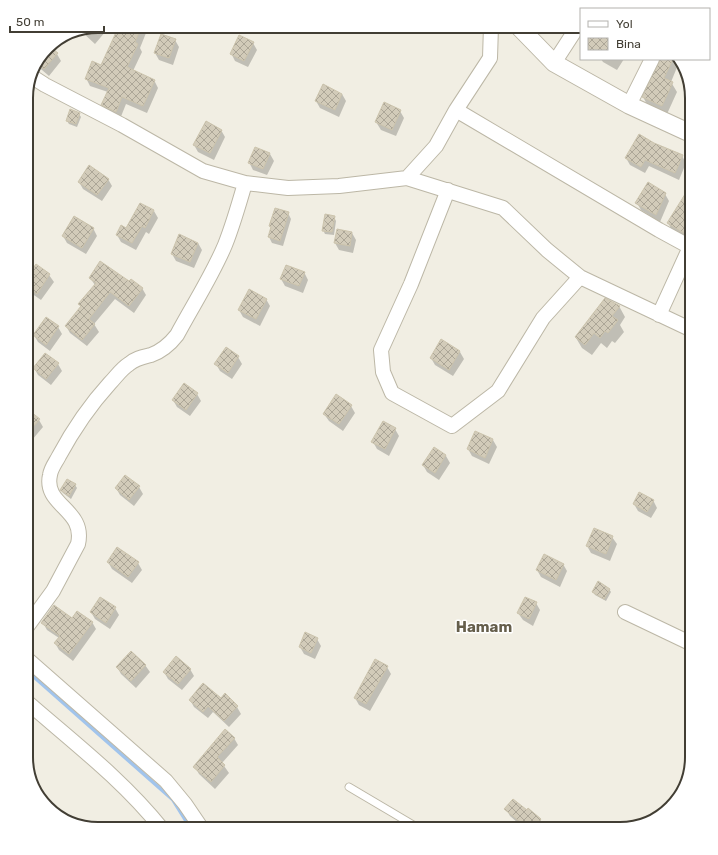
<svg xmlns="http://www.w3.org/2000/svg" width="718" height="855" font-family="Rubik,sans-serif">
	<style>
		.shadow { fill: #0003 }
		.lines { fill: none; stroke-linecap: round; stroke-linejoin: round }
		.stream { stroke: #a1c4ec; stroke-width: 3.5 }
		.building { fill: url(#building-cross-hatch); stroke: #ccc4ad }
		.service-casing { stroke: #bcb7a6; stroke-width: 9 }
		.minor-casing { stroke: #bcb7a6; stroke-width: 16 }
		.tertiary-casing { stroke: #bcb7a6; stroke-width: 19 }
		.service { stroke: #fff; stroke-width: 7 }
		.minor { stroke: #fff; stroke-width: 14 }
		.tertiary { stroke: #fff; stroke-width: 17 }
		.labels { text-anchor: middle; stroke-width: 3; stroke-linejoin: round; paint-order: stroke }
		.district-label { font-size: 15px; font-weight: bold; fill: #655e4b; stroke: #fff }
		.rim { fill: none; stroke: #423e34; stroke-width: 2 }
	</style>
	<defs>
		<pattern id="building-cross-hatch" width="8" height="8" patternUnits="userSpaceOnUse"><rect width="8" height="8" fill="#d2cbb9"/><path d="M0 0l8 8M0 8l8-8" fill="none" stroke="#aca697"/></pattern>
	</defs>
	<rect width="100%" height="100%" fill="#f1eee3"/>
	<!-- shadow -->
	<path class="shadow" d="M98 26H144L143 28 146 33 140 48 142 52 133 71 154 80 158 88 147 113 126 104 120 119 107 112 103 105 108 92 90 86 86 78 101 66 116 35 106 31 95 44 82 32Z
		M175 40 179 47 173 65 159 60 155 53Z
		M253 43 257 50 248 67 235 61 231 53Z
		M48 47 57 54 61 61 49 76 35 64Z
		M601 59H624L617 70 603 62Z
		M661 59H680V60L671 82 677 92 667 114 648 106 643 97Z
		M342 94 346 101 339 117 320 108 316 101Z
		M400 111 404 118 396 136 381 130 376 122Z
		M79 114 81 117 77 127 69 124 67 121Z
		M221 130 225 137 214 160 198 152 194 145Z
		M654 144 682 156 686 163 679 180 649 166 645 173 630 165 626 158Z
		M270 154 274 161 267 175 253 170 249 162Z
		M692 157V168L689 163Z
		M108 179 112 186 102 201 83 189 79 182Z
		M665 194 669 201 660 222 641 210 637 203Z
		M692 195V242L672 230 668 223Z
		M154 211 158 218 149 234 146 232 136 250 121 242 117 235 127 230Z
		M288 213 291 219 283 246 272 243 269 237 271 228 270 226Z
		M334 217 336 221 334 235 325 234 323 230Z
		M93 228 97 236 86 254 67 243 63 236Z
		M352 233 356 240 353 253 339 250 335 243Z
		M198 243 202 250 194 268 176 261 172 254Z
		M36 266 49 275 54 282 41 300 28 291 26 288V280Z
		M304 272 308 280 303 293 285 286 281 279Z
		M90 278 129 283 142 288 146 295 134 313 115 299 94 324 99 332 87 346 70 333 66 326 81 307 80 304 95 285Z
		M266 299 270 306 260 326 243 317 239 310Z
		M619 306 625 317 620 325 624 332 615 343 612 341 607 348 601 343 592 355 582 348 576 338Z
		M47 318 58 327 62 334 50 351 38 342 34 335Z
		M442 341 460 352 464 359 453 376 435 365 431 358Z
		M238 357 242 364 232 379 220 371 216 364Z
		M58 364 62 371 51 385 38 375 34 368Z
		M184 384 197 394 201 401 190 416 177 407 173 400Z
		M351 406 355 413 343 431 329 421 324 414Z
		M26 415 39 420 43 427 32 440 26 435Z
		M383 422 395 429 399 436 389 456 377 449 373 442Z
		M493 440 497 447 489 464 472 456 468 449Z
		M434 448 446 456 450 463 439 480 427 472 423 465Z
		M67 480 75 485 77 488 71 499 63 493 61 490Z
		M139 487 143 494 134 506 120 495 116 488Z
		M653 500 657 508 651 518 638 511 634 504Z
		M612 537 617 544 610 561 591 553 587 546Z
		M108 562 138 563 142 570 132 583 112 569Z
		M563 564 567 571 560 587 541 577 537 570Z
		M609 589 611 592 606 601 595 595 593 592Z
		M536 603 540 610 533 626 523 620 518 613Z
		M115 608 119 615 110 629 95 619 91 612Z
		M73 619 92 622 96 629 73 661 59 650 55 643 59 638 47 630 43 623Z
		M317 639 321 646 315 659 304 654 300 647Z
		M145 665 150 672 136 688 121 674 117 667Z
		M387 667 391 674 370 711 359 705 355 698Z
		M190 669 194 676 182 690 168 679 164 672Z
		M225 695 237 707 241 714 229 727 213 712 208 718 194 707 190 700 221 699Z
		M234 738 238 745 222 763 229 773 215 789 199 774 195 767Z
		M506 809 540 819 544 827 542 829H525L510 816Z"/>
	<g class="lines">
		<!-- stream -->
		<path class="stream" d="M26 670 173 800 191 829"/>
	</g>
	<!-- building -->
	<path class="building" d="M119 26H142L135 42 138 44 127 67 155 80 143 106 122 97 116 112 101 105 109 88 85 79 92 61 101 65Z
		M161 34 176 39 169 58 154 53Z
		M239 35 254 42 244 61 230 54Z
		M49 46 58 53 44 69 36 63Z
		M660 59H673L664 78 673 82 662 106 642 97Z
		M323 84 342 94 335 110 315 101Z
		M384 102 401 110 392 130 375 122Z
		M70 109 80 113 76 124 66 121Z
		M206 121 222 130 210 153 193 145Z
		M639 134 654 143 683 155 675 173 645 160 641 167 625 158Z
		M255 147 270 153 263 169 248 163Z
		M89 165 109 179 97 195 78 182Z
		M648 182 666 193 656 215 635 203Z
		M692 183V215L686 224 692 228V238L667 223Z
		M140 203 154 210 145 228 142 226 132 243 116 235 121 225 126 228Z
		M275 208 289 212 280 241 268 237 271 227 269 226Z
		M325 214 335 216 332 232 322 231Z
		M74 216 94 228 82 248 62 236Z
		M337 229 352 232 350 246 334 243Z
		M179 234 198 243 190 262 171 254Z
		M100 261 129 281 131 279 143 288 129 306 110 292 89 319 95 324 82 340 65 326 81 306 78 304 96 283 89 278Z
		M36 264 50 274 37 294 26 286V278Z
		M286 265 305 272 299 286 280 279Z
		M249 289 267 299 256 319 238 310Z
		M605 298 620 306 612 316 618 320 608 333 605 331 600 338 594 333 585 345 575 337Z
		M46 317 59 326 46 345 33 335Z
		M441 339 460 351 449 370 430 358Z
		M226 347 239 356 228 373 214 364Z
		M45 353 59 363 46 379 33 368Z
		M184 383 198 393 186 410 172 400Z
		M336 394 352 405 339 424 323 414Z
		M26 408 40 419 26 435Z
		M383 421 396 428 385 449 371 442Z
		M475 431 493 439 485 458 467 449Z
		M434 447 446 455 435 473 422 465Z
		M125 475 140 486 129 500 115 488Z
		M67 479 76 484 69 496 60 490Z
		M639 492 654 500 647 512 633 504Z
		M594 528 613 536 606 554 586 546Z
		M117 547 139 562 128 577 107 562Z
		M544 554 564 564 556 580 536 570Z
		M598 581 610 589 604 599 592 592Z
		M100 597 116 607 106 623 90 612Z
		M525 597 537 602 529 619 517 613Z
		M54 605 72 618 77 611 93 622 69 654 54 643 60 636 41 623Z
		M305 632 318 638 311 653 299 647Z
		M131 651 146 665 131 681 116 667Z
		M176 656 191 669 178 684 163 672Z
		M375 659 388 666 366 704 354 698Z
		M203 683 221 698 225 693 238 706 224 721 208 706 203 712 189 700Z
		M225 729 235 738 217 757 225 765 211 782 193 767Z
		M513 799 527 810 528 808 541 819 533 829H529L504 809Z"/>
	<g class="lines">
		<!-- service casing -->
		<g class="service-casing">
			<path id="service" d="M349 787 420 829"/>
		</g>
		<!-- minor casing -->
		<g class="minor-casing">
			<path id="minor" d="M554 63 578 26
				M31 76 45 85 122 125 203 171 245 183 288 188 339 186 407 178 503 208 547 250 580 277 692 330
				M629 105 652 59
				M456 110 659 230 692 248
				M407 178 436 146 456 110 490 58 491 26
				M448 190 411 284 381 350 383 372 392 393 452 426 498 391 543 318 580 277
				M659 315 690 247
				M625 612 692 644
				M26 628 53 591 78 544C86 509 43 506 50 475 51 468 56 462 59 456 73 430 90 405 110 383 116 377 121 369 129 364 136 358 143 357 151 355 162 351 170 344 177 335 193 305 212 276 225 245 233 225 239 204 245 183
				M26 658 166 781 185 804 202 829
				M26 701C73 742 123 780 162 829"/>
		</g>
		<!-- tertiary casing -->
		<g class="tertiary-casing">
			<path id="tertiary" d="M518 26 554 63 629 105 692 134"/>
		</g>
		<!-- service -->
		<use href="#service" class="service"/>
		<!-- minor -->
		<use href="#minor" class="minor"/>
		<!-- tertiary -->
		<use href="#tertiary" class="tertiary"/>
	</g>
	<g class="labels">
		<!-- district labels -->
		<g class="district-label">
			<text x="484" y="632">Hamam</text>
		</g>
	</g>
	<!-- crop -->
	<path d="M0 0H718V855H0ZM98 33H620A65 65 0 0 1 685 98V757A65 65 0 0 1 620 822H98A65 65 0 0 1 33 757V98A65 65 0 0 1 98 33Z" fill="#fff" fill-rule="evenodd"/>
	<path class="rim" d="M98 33H620A65 65 0 0 1 685 98V757A65 65 0 0 1 620 822H98A65 65 0 0 1 33 757V98A65 65 0 0 1 98 33Z"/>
	<!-- legend -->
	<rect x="580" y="8" width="130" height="52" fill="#ffffff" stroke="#b3b2ae"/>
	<rect x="588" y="21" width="20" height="6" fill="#ffffff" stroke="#b3b2ae"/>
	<text x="616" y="28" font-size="12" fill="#423e34">Yol</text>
	<rect x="588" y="38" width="20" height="12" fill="url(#building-cross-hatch)" stroke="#b3b2ae"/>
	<text x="616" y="48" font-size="12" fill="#423e34">Bina</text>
	<!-- scale -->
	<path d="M10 26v6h94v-6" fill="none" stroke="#423e34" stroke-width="2"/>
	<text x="16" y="26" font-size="12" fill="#423e34" stroke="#ffffff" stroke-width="3" paint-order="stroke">50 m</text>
</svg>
